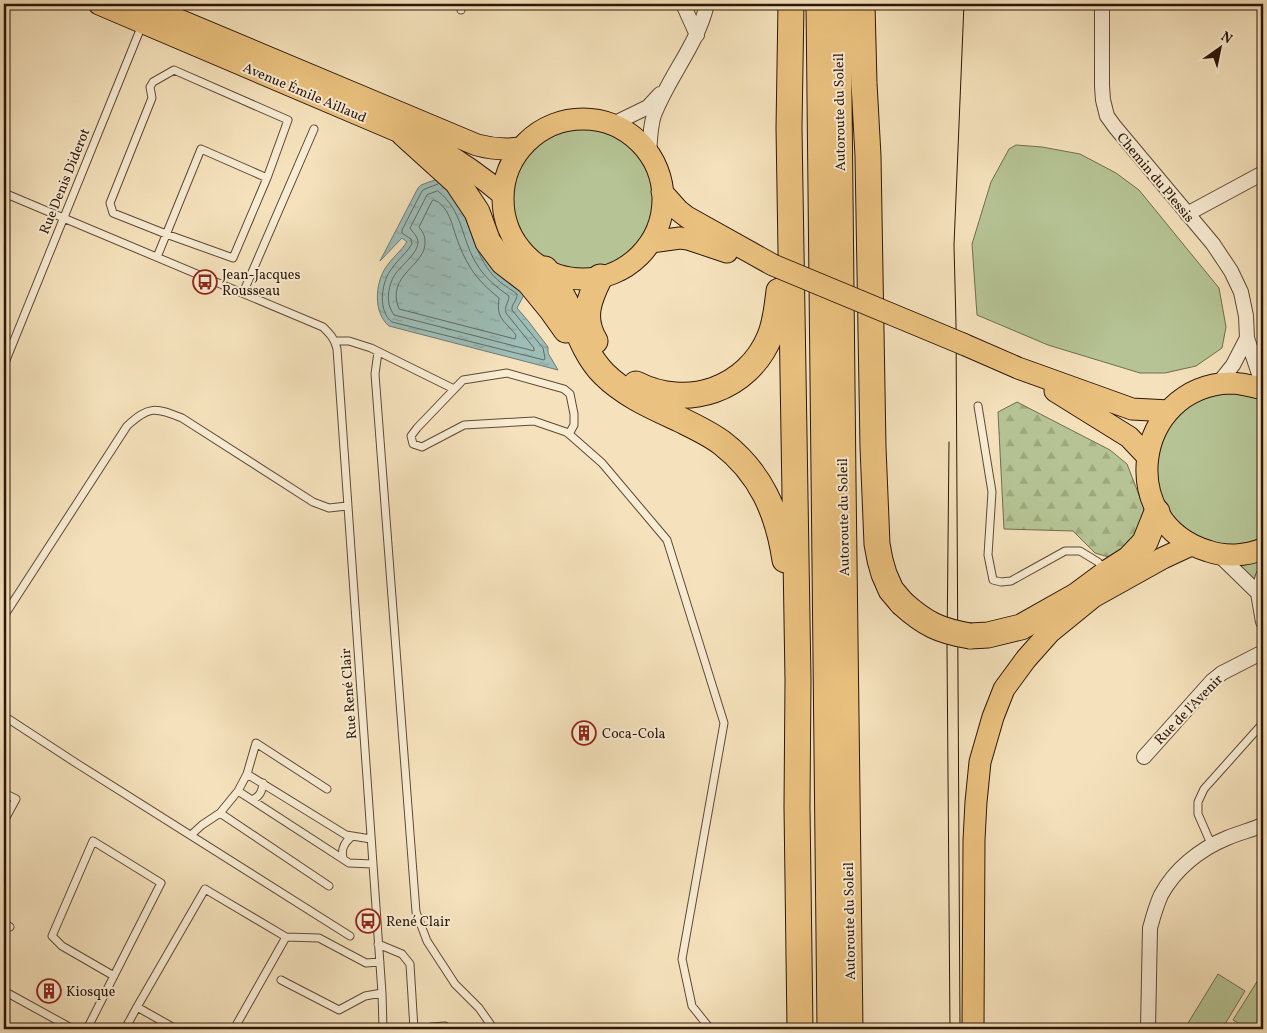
<svg xmlns="http://www.w3.org/2000/svg" width="1267" height="1033" font-family="Vollkorn,serif">
	<style>
		.green { fill: #b6c495; stroke: #716d4f }
		.forest { fill: url(#forest-firs); stroke: #716d4f }
		.water { fill: url(#water-ripples); stroke: #707a71 }
		.lines { fill: none; stroke-linecap: round; stroke-linejoin: round }
		.shore { stroke: #646a60; stroke-width: 1 }
		.service-casing { stroke: #5e4936; stroke-width: 9 }
		.minor-casing { stroke: #5e4936; stroke-width: 16 }
		.primary-casing { stroke: #2c1609; stroke-width: 23 }
		.motorway-casing { stroke: #2c1609; stroke-width: 27 }
		.service { stroke: #f8ecd3; stroke-width: 7 }
		.minor { stroke: #f8ecd3; stroke-width: 14 }
		.primary { stroke: #eac17e; stroke-width: 21 }
		.motorway { stroke: #eac17e; stroke-width: 25 }
		.tram { stroke: #2c1609; stroke-width: 1 }
		.primary-bridge-casing { stroke: #2c1609; stroke-width: 23; stroke-linecap: butt }
		.motorway-bridge-casing { stroke: #2c1609; stroke-width: 27; stroke-linecap: butt }
		.primary-bridge { stroke: #eac17e; stroke-width: 21 }
		.motorway-bridge { stroke: #eac17e; stroke-width: 25 }
		.labels { text-anchor: middle; stroke-width: 4; stroke-linejoin: round; paint-order: stroke }
		.street-label { font-size: 14px; fill: #2c1609; stroke: #f8ecd3 }
		.poi-label { font-size: 14px; fill: #2c1609; stroke: #f8ecd3; text-anchor: start }
	</style>
	<defs>
		<pattern id="forest-firs" width="22" height="20" patternUnits="userSpaceOnUse" patternTransform="scale(1.25)"><rect width="22" height="20" fill="#b6c495"/><path d="M5 1l3.5 6h-7zM16 11l3.5 6h-7z" fill="#9da87f"/></pattern>
		<pattern id="water-ripples" width="26" height="14" patternUnits="userSpaceOnUse" patternTransform="scale(1.25)"><rect width="26" height="14" fill="#9dbdb7"/><path d="M2 4q2-2 4 0t4 0M15 11q2-2 4 0t4 0" fill="none" stroke="#87a29c"/></pattern>
	</defs>
	<rect width="100%" height="100%" fill="#f5e2bc"/>
	<filter id="stains"><feTurbulence type="fractalNoise" baseFrequency=".004" numOctaves="4"/><feColorMatrix values="0 0 0 0 .2 0 0 0 0 .09 0 0 0 0 .02 0 0 0 .5 -.17"/></filter>
	<radialGradient id="worn" r=".72"><stop offset=".6" stop-color="#630" stop-opacity="0"/><stop offset="1" stop-color="#630" stop-opacity=".3"/></radialGradient>
	<!-- green -->
	<path class="green" d="M512 200a72 72 0 1 1 144 0a72 72 0 1 1-144 0Z
		M1016 145 1042 147 1080 154 1116 173 1139 190 1219 288 1226 327 1222 348 1196 366 1165 373H1140L1048 345 977 315 972 244 991 182 1009 149Z
		M1228 391 1263 399V541L1241 548 1189 537 1157 498 1154 448 1165 426 1204 395Z
		M1263 560V565L1256 583 1239 567 1240 564Z
		M1263 972V1029H1248L1233 1020Z
		M1218 974 1245 991 1222 1029H1187L1185 1028Z"/>
	<!-- forest -->
	<path class="forest" d="M1017 402 1110 450 1127 464 1146 513 1137 540 1112 558 1095 553 1073 531 1004 529 998 412Z"/>
	<!-- water -->
	<path class="water" d="M440 178 449 186 496 271 502 278 525 293 517 308 529 322 548 347V353L558 370 389 326C373 313 375 283 386 267 392 258 401 251 407 242L402 238 380 261 418 188 421 185Z"/>
	<g class="lines">
		<!-- shore -->
		<path class="shore" d="M438 184 425 189 422 191 402 230V233L411 239 412 244C406 254 396 261 390 271 381 284 378 312 392 322L544 360 545 358 543 348 512 310C511 304 518 300 517 294 512 290 505 286 500 282 490 274 483 262 478 251
			M438 191C463 211 461 238 476 263 485 278 495 286 509 296 509 302 504 306 506 313L534 348V351L394 315C392 312 390 308 389 304 387 294 390 281 396 273 402 265 419 252 418 241 417 235 412 232 410 228L427 195Z
			M434 200C449 205 452 226 457 239 460 248 465 259 470 267 478 280 488 289 499 298 496 319 504 320 516 335L515 339 399 309C385 274 427 266 425 241 425 235 422 231 419 227L432 201Z"/>
		<!-- service casing -->
		<g class="service-casing">
			<path id="service" d="M461 10V4
				M4 193 323 327C330 334 335 339 337 349L382 993 383 1029
				M157 257 201 149 267 178 233 258 166 234 113 213 110 203 152 98 150 87 153 82 174 70 288 120 267 178
				M243 293 314 129
				M335 341H349L371 348 454 389
				M378 352 375 374 416 912 427 941 455 984 479 1008 491 1025 492 1029
				M4 365 142 25
				M978 406 992 492 988 555 993 580 1001 582 1011 581 1065 551H1080L1098 562 1105 570
				M569 434 574 425V414L570 394 564 389 507 373 463 380 417 428 411 436 413 444 422 447 464 425 534 421 566 432 569 434 602 463 667 540 724 723 682 959 692 1006 708 1026 713 1029
				M4 616 127 426C149 406 155 407 182 418L313 502 329 508 347 506
				M4 716 76 763 350 936
				M247 774 346 835 371 839
				M238 791 349 863 373 864
				M4 793 16 799 4 821
				M252 800C260 796 262 792 263 783
				M220 813 329 886
				M191 835 202 825 220 813 238 791 247 774 256 743 327 789
				M1212 846 1198 814V802L1204 789 1263 723
				M343 858C341 849 344 843 351 837
				M4 923 10 927
				M378 944 402 954 410 964 414 1029
				M281 980 339 1010 365 996 382 993
				M4 991 73 1029
				M87 1029 161 883 93 841 52 936 62 946 114 976
				M125 1029 137 1007
				M176 1029 137 1007 205 889 286 937 319 938 366 963 380 962
				M234 1029 286 937
				M428 1029 431 1027 445 1026 446 1029"/>
		</g>
		<!-- minor casing -->
		<g class="minor-casing">
			<path id="minor" d="M683 4 697 35
				M1102 4V86L1103 100 1107 116 1115 127 1213 244 1231 271 1241 292 1246 316 1247 338 1263 386
				M613 124 648 107 660 94
				M649 154C650 141 650 127 654 115 669 76 698 44 707 4
				M1187 214 1263 173
				M1217 385 1233 365 1247 338
				M1218 554 1258 593
				M1263 576 1258 593 1263 622
				M1144 757 1212 681 1222 673 1263 652
				M1148 1029 1150 928C1153 917 1156 906 1161 895 1175 869 1200 849 1227 838 1239 833 1251 830 1263 825"/>
		</g>
		<!-- primary casing -->
		<g class="primary-casing">
			<path id="primary" d="M99 4 435 147C459 161 481 176 502 194
				M141 4 477 145C492 149 505 150 520 148
				M503 199a80 80 0 1 1 160 0a80 80 0 1 1-160 0Z
				M662 192 678 210 687 217 773 265
				M651 242 680 238 688 239 727 252
				M963 344 1018 368 1132 409 1169 411
				M1263 389C1252 386 1241 383 1230 383 1133 387 1115 523 1208 551 1225 557 1246 556 1263 549
				M1055 391 1129 437 1147 456
				M973 1029 974 840 976 802 980 762 993 717 1004 689 1026 659 1050 632 1093 597 1163 558 1191 545"/>
		</g>
		<!-- motorway casing -->
		<g class="motorway-casing">
			<path id="motorway" d="M791 4 789 128 798 680 797 807 800 1029
				M819 4 830 1029
				M838 4 843 481 850 1029
				M862 4 864 83 868 156 873 447 877 544 880 560 884 574 891 590 902 603
				M404 134 457 182 477 212 488 242 503 262 529 282 551 309 566 330
				M545 269C552 279 559 289 565 301 577 327 584 354 604 374 625 395 653 407 679 419 693 426 709 433 722 443 761 473 778 513 785 560
				M595 341C581 318 589 299 600 277
				M636 384C687 410 748 390 770 336 776 321 777 306 779 291
				M970 636 988 635 1021 627 1076 596 1107 573 1129 559 1145 542 1157 512"/>
		</g>
		<!-- service -->
		<use href="#service" class="service"/>
		<!-- minor -->
		<use href="#minor" class="minor"/>
		<!-- primary -->
		<use href="#primary" class="primary"/>
		<!-- motorway -->
		<use href="#motorway" class="motorway"/>
		<!-- tram -->
		<path class="tram" d="M949 442 947 647 950 1029
			M960 1029 956 324 954 245 964 4"/>
		<!-- primary-bridge casing -->
		<g class="primary-bridge-casing">
			<path id="primary-bridge" d="M773 265 963 344"/>
		</g>
		<!-- motorway-bridge casing -->
		<g class="motorway-bridge-casing">
			<path id="motorway-bridge" d="M902 603C925 624 940 631 970 636"/>
		</g>
		<!-- primary-bridge -->
		<use href="#primary-bridge" class="primary-bridge"/>
		<!-- motorway-bridge -->
		<use href="#motorway-bridge" class="motorway-bridge"/>
	</g>
	<!-- icons -->
	<defs>
		<g id="bus-ring" transform="scale(1.25)"><circle r="9.5" fill="#f8ecd3" stroke="#8f2418" stroke-width="1.5"/><path d="M-5-6H5V4H4V6H2V4H-2V6H-4V4H-5ZM-3.5-4V0h7V-4ZM-3.5 1.2v1.5H-2V1.2ZM2 1.2v1.5H3.5V1.2Z" fill="#8f2418"/></g>
		<g id="building-ring" transform="scale(1.25)"><circle r="9.5" fill="#f8ecd3" stroke="#8f2418" stroke-width="1.5"/><path d="M-4-6H4V6H1V3H-1V6H-4ZM-2.5-4.3h1.7v1.8h-1.7ZM.8-4.3h1.7v1.8H.8ZM-2.5-1h1.7V.8h-1.7ZM.8-1h1.7V.8H.8Z" fill="#8f2418"/></g>
	</defs>
	<g fill-rule="evenodd">
		<use href="#bus-ring" x="205" y="282"/>
		<use href="#building-ring" x="584" y="733"/>
		<use href="#bus-ring" x="368" y="921"/>
		<use href="#building-ring" x="49" y="991"/>
	</g>
	<g class="labels">
		<!-- street labels -->
		<g class="street-label">
			<text transform="translate(305 92) rotate(23)" y="5">Avenue Émile Aillaud</text>
			<text transform="translate(839 112) rotate(-91)" y="5">Autoroute du Soleil</text>
			<text transform="translate(1156 177) rotate(50)" y="5">Chemin du Plessis</text>
			<text transform="translate(64 181) rotate(-68)" y="5">Rue Denis Diderot</text>
			<text transform="translate(843 517) rotate(-91)" y="5">Autoroute du Soleil</text>
			<text transform="translate(348 694) rotate(-94)" y="5">Rue René Clair</text>
			<text transform="translate(1188 709) rotate(-46)" y="5">Rue de l'Avenir</text>
			<text transform="translate(849 921) rotate(-91)" y="5">Autoroute du Soleil</text>
		</g>
		<!-- poi labels -->
		<g class="poi-label">
			<text x="222" y="279">Jean-Jacques<tspan x="222" dy="16">Rousseau</tspan></text>
			<text x="602" y="738">Coca-Cola</text>
			<text x="386" y="926">René Clair</text>
			<text x="66" y="996">Kiosque</text>
		</g>
	</g>
	<!-- margin -->
	<rect width="1267" height="1033" fill="none" stroke="#f5e2bc" stroke-width="20"/>
	<rect x="5" y="5" width="1257" height="1023" fill="none" stroke="#2c1609" stroke-width="2.5"/>
	<rect x="10" y="10" width="1247" height="1013" fill="none" stroke="#2c1609"/>
	<!-- north arrow -->
	<g transform="translate(1220 48) rotate(33)" stroke="#f8ecd3" stroke-width="4" paint-order="stroke">
	<path d="M0-4L9 19L0 12L-9 19Z" fill="#2c1609"/>
	<text y="-8" font-size="14" font-weight="bold" text-anchor="middle" fill="#2c1609">N</text>
	</g>
	<rect width="100%" height="100%" filter="url(#stains)"/>
	<rect width="100%" height="100%" fill="url(#worn)"/>
</svg>
